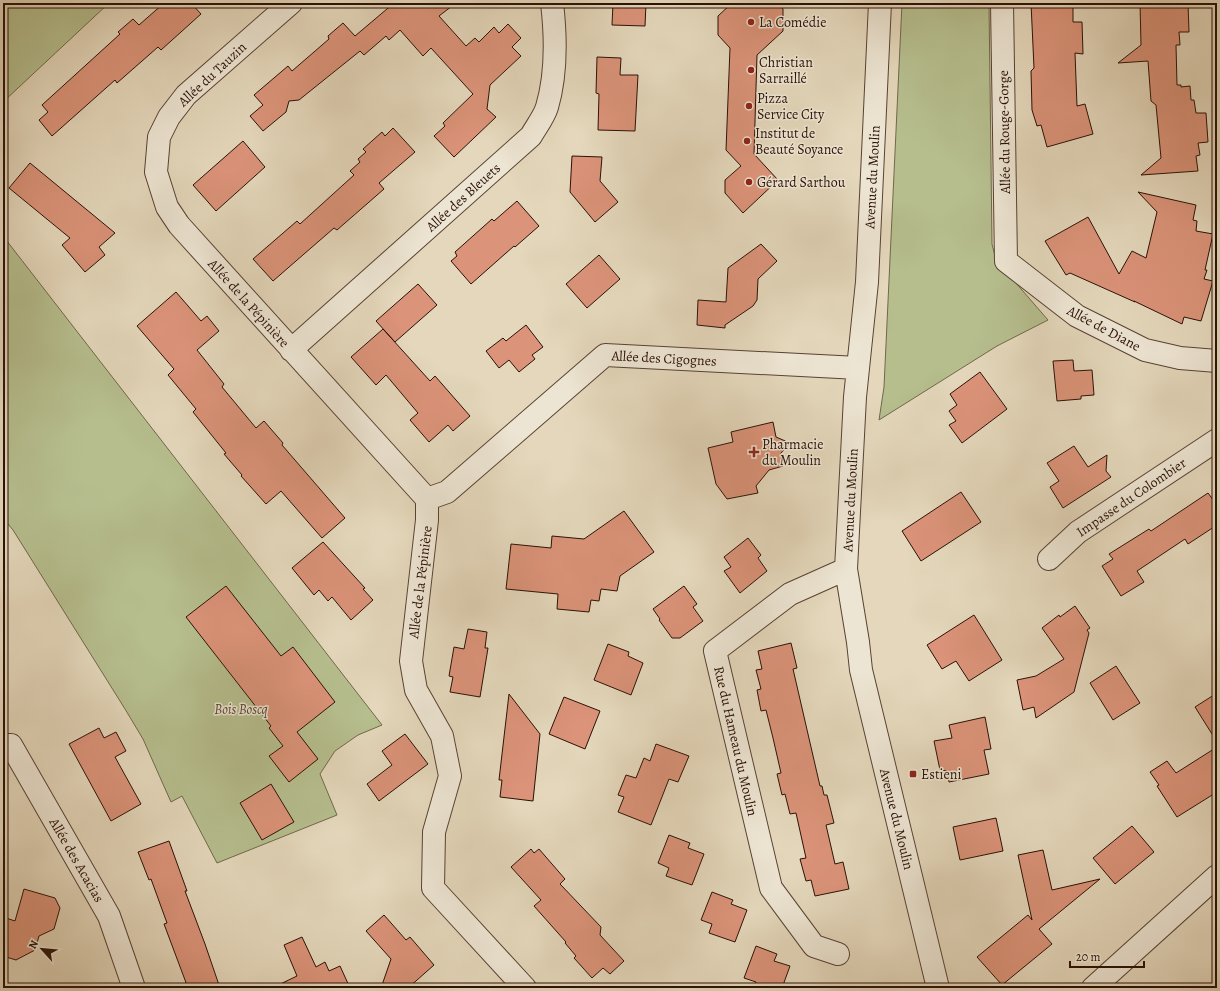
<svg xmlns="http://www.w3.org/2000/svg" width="1220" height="991" font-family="Alegreya,serif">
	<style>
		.green { fill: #b6be8e; stroke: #70684a }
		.building { fill: #db9379; stroke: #2a1106 }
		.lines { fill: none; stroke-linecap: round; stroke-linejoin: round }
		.street-casing { stroke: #584233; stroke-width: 24 }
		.street { stroke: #ede5d3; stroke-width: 22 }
		.poi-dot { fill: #8f2418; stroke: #ede5d3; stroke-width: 1.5 }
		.labels { text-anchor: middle; stroke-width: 3; stroke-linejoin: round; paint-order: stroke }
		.poi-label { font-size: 14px; fill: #2a1106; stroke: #ede5d3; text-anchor: start }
		.street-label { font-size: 14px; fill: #2a1106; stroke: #ede5d3 }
		.park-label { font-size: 14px; font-style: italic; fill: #54452f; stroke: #ede5d3 }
	</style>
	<rect width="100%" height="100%" fill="#e4d7bb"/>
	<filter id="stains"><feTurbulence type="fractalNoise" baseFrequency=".005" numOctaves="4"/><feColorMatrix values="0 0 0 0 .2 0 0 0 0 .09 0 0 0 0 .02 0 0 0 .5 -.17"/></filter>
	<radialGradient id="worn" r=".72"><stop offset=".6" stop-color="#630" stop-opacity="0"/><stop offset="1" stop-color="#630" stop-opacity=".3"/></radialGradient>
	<!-- green -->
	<path class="green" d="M3 3H109L3 102Z
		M902 3H989L992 244 996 260 1048 320 997 346 879 420 884 387Z
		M3 236 382 725 358 735 335 751 320 774 337 815 217 863 182 796 171 802 143 739 125 709 13 530 3 518Z"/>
	<!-- building -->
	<path class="building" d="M164 3H191L201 14 161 50 158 47 117 83 115 80 52 136 39 120 48 112 42 105 120 34 118 32 133 19 139 25Z
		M394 3H456L439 16 466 46 475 38 479 42 494 27 499 33 508 24 521 38 512 47 521 56 490 85 487 109 496 117 454 157 434 136 445 126 443 123 473 94 431 48 423 56 400 30 389 40 386 36 364 55 360 51 299 100 289 101 286 112 263 131 250 116 263 105 254 95 288 66 292 71 329 39 328 36 343 23 355 36Z
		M613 3H646L645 26 612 25Z
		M732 3H778L783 9V31L757 55 754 154 778 180 743 213 725 193V180L741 166 726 150 730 48 718 35V16Z
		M1031 3H1073V22H1082L1083 54 1075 53 1077 106 1085 104 1093 134 1047 147 1041 125 1037 126 1032 110 1031 71 1034 68Z
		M1140 3H1188L1189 32H1179L1180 45H1176L1177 85H1181V87L1190 86 1191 100H1194L1196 113H1206L1208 142 1198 143 1200 155 1196 156 1198 171 1141 175 1161 158 1156 105 1151 101 1148 61 1118 63 1141 45Z
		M597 57 621 58 620 75H638L635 131 598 130 599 94 596 93Z
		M393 128 415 152 379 183 384 189 337 230 334 228 273 281 253 259 297 221 300 224 354 175 350 171 360 162 358 159 366 152 363 149 382 132 385 136Z
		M243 141 265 167 216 211 193 185Z
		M572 156 602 157 600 181 618 202 595 222 570 192Z
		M30 163 115 233 99 247 105 255 85 272 62 245 70 238 9 188Z
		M1138 192 1196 205 1193 220 1197 221 1196 231 1213 234 1205 270H1207L1204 279 1213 281 1201 321 1184 317 1182 324 1134 301 1135 302 1070 273 1066 275 1045 241 1088 217 1119 274 1132 251 1146 258 1157 212Z
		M517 201 539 226 515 247 514 246 471 284 451 261 457 256 455 252 492 219 494 221Z
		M761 244 777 261 758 279 757 300 753 306 725 325V328L697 325 698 300 726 302 728 268Z
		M599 255 620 279 587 308 566 284Z
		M418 284 437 305 395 342 376 321Z
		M176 292 201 321 207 316 219 331 197 350 224 384 222 387 256 428 264 421 283 443 282 445 345 518 322 538 281 491 266 504 241 476 242 475 224 454 226 453 193 412 196 409 168 375 174 369 137 326Z
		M526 325 543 347 532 355 535 359 519 372 509 360 499 368 486 351 503 338 506 341Z
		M383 329 430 381 435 376 470 416 453 431 448 425 429 442 410 420 418 413 386 375 376 385 351 357Z
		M1073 360 1074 371 1092 370 1094 395 1081 396V399L1057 401 1053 361Z
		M980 372 1007 409 962 443 949 425 956 421 949 411 957 405 950 394Z
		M773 422 776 437 790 443 780 454 783 466 769 470 756 486 758 493 727 499 716 484 708 448 733 442 731 432Z
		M1074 446 1088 467 1107 455 1106 471 1111 477 1063 508 1050 487 1059 481 1047 463Z
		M961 492 981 522 921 561 902 531Z
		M1208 493 1217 505V525L1188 544 1185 539 1137 571 1144 582 1121 596 1102 566 1113 559 1109 554 1149 529 1151 531Z
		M624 511 654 552 620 576 617 591 601 589 599 601 591 600 589 612 557 609 558 594 506 589 511 544 551 548 552 536 584 539Z
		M748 538 761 555 758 558 767 571 740 593 724 571 731 567 724 557Z
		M323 542 365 588 363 589 373 600 351 620 332 597 328 601 319 590 314 595 292 568Z
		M226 586 281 656 293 647 335 702 297 732 318 759 289 782 269 756 283 746 269 728 271 726 186 617Z
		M684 586 697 604 693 607 703 621 680 638H672L659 620 660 619 653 609Z
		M1075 606 1090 628 1087 630 1089 633 1074 692 1036 718 1034 707 1023 710 1017 680 1036 676 1064 659 1042 628 1059 615 1060 617Z
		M974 615 1002 660 969 681 956 661 942 669 927 645Z
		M468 629 487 632 485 648H488L480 697 450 692 453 677 449 676 454 647 464 649Z
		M791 643 797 668 793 669 820 786H822L824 795H827L834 823 826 825 835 864 843 862 849 889 815 896 811 880 806 881 800 859 806 858 796 813 790 814 785 794 782 795 777 774 781 773 773 738 766 710 761 711 757 690 761 689 756 670 762 669 758 651Z
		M608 644 629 652 628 656 643 663 631 695 594 680Z
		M1116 666 1140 703 1113 720 1090 683Z
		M1217 693V742L1195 707Z
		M509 694 540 734 533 801 500 797 502 780H499Z
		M564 697 600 711 585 749 549 734Z
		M985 717 991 749 984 750 989 774 949 782 947 771 940 770 934 741 952 738 949 725Z
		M99 728 104 738 116 732 126 751 115 757 141 804 111 821 69 744Z
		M405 734 428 764 379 801 367 784 392 765 382 751Z
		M656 744 689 756 678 782 669 779 651 825 618 812 624 797 618 795 626 775 636 778 644 758 650 761Z
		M1217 747V792L1177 817 1157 786 1159 785 1150 772 1167 761 1176 773Z
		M271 784 294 822 262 840 240 803Z
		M996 818 1003 851 960 860 953 827Z
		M1132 826 1154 852 1115 884 1093 858Z
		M669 835 690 843 688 848 704 854 692 885 666 876 669 868 658 863Z
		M169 841 187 891H185L205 944 220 988H188L164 924 167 923 151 879 149 880 138 852Z
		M531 849 534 853 539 849 565 879 560 884 601 927 600 935 624 961 610 974 603 968 592 978 574 958 576 956 565 943 566 942 534 906 541 900 511 867Z
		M1043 850 1052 890 1100 879 1039 929 1052 944 1002 985 977 957 1028 915 1032 920 1018 855Z
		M24 889 55 898 60 908 54 929 39 936 35 950 16 960 3 956V917L15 921Z
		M712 892 733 900 731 904 747 910 735 942 709 933 712 924 701 920Z
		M384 915 406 940 410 937 434 965 408 988H381L391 959 366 931Z
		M302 937 316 967 325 962 329 971 340 966 350 988H272L297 976 284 945Z
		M756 946 777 954 774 961 790 966 782 988H754L756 982 744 978Z"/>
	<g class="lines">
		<!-- street casing -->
		<g class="street-casing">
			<path id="street" d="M291 3 186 95 169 117 159 137 156 172 167 207 179 225 427 499V520L411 661 416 690 442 736 450 776 434 832 433 888 525 988
				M880 3 867 282 855 397 846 569 858 642 861 670 938 988
				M1002 3 1006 261 1077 316 1145 350 1180 358 1217 361
				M291 350 531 136C536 127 544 117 547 107 557 73 556 37 552 3
				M427 499 447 492 605 355 858 368
				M1049 559 1078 532 1217 440
				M3 745H11L109 916 134 988
				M838 954 814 946 771 888 715 651 790 594 846 569
				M1093 988 1217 876"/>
		</g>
		<!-- street -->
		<use href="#street" class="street"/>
	</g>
	<!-- markers -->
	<g class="poi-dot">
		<circle cx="751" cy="22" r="4"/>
		<circle cx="751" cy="70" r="4"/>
		<circle cx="749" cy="106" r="4"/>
		<circle cx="747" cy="141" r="4"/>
		<circle cx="749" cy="182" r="4"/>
		<path d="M752 446h4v4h4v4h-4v4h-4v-4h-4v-4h4z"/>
		<rect x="909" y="770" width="8" height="8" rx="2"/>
	</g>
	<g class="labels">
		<!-- poi labels -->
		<g class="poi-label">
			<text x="759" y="27">La Comédie</text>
			<text x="759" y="67">Christian<tspan x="759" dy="16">Sarraillé</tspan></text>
			<text x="757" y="103">Pizza<tspan x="757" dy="16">Service City</tspan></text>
			<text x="755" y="138">Institut de<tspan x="755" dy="16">Beauté Soyance</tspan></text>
			<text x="757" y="187">Gérard Sarthou</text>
			<text x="762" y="449">Pharmacie<tspan x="762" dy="16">du Moulin</tspan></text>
			<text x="921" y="779">Estieni</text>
		</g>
		<!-- street labels -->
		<g class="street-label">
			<text transform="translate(212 74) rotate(-43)" y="5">Allée du Tauzin</text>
			<text transform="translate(1004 132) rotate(-91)" y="5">Allée du Rouge-Gorge</text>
			<text transform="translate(872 177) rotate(-87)" y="5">Avenue du Moulin</text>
			<text transform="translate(463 197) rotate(-42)" y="5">Allée des Bleuets</text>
			<text transform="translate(249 303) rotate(48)" y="5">Allée de la Pépinière</text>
			<text transform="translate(1104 328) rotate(28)" y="5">Allée de Diane</text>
			<text transform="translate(664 358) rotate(3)" y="5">Allée des Cigognes</text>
			<text transform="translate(1131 497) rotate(-34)" y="5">Impasse du Colombier</text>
			<text transform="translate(850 500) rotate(-87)" y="5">Avenue du Moulin</text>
			<text transform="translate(420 582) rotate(-83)" y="5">Allée de la Pépinière</text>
			<text transform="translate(736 741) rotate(77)" y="5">Rue du Hameau du Moulin</text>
			<text transform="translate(897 819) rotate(76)" y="5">Avenue du Moulin</text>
			<text transform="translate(77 860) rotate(60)" y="5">Allée des Acacias</text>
		</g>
		<!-- park labels -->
		<g class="park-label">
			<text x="241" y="714">Bois Boscq</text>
		</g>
	</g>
	<!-- margin -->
	<rect width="1220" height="991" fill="none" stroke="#e4d7bb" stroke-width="16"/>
	<rect x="4" y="4" width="1212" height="983" fill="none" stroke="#2a1106" stroke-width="2"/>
	<rect x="8" y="8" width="1204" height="975" fill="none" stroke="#2a1106"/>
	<!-- north arrow -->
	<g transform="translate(42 949) rotate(297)" stroke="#ede5d3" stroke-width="3" paint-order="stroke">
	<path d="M0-3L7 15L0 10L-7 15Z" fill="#2a1106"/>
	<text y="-6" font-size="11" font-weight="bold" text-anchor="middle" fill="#2a1106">N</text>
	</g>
	<!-- scale -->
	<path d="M1070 961v6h74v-6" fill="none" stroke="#2a1106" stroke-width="2"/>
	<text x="1076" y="961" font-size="12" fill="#2a1106" stroke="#ede5d3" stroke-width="3" paint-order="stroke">20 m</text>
	<rect width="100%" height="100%" filter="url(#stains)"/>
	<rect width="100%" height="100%" fill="url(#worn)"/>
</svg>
